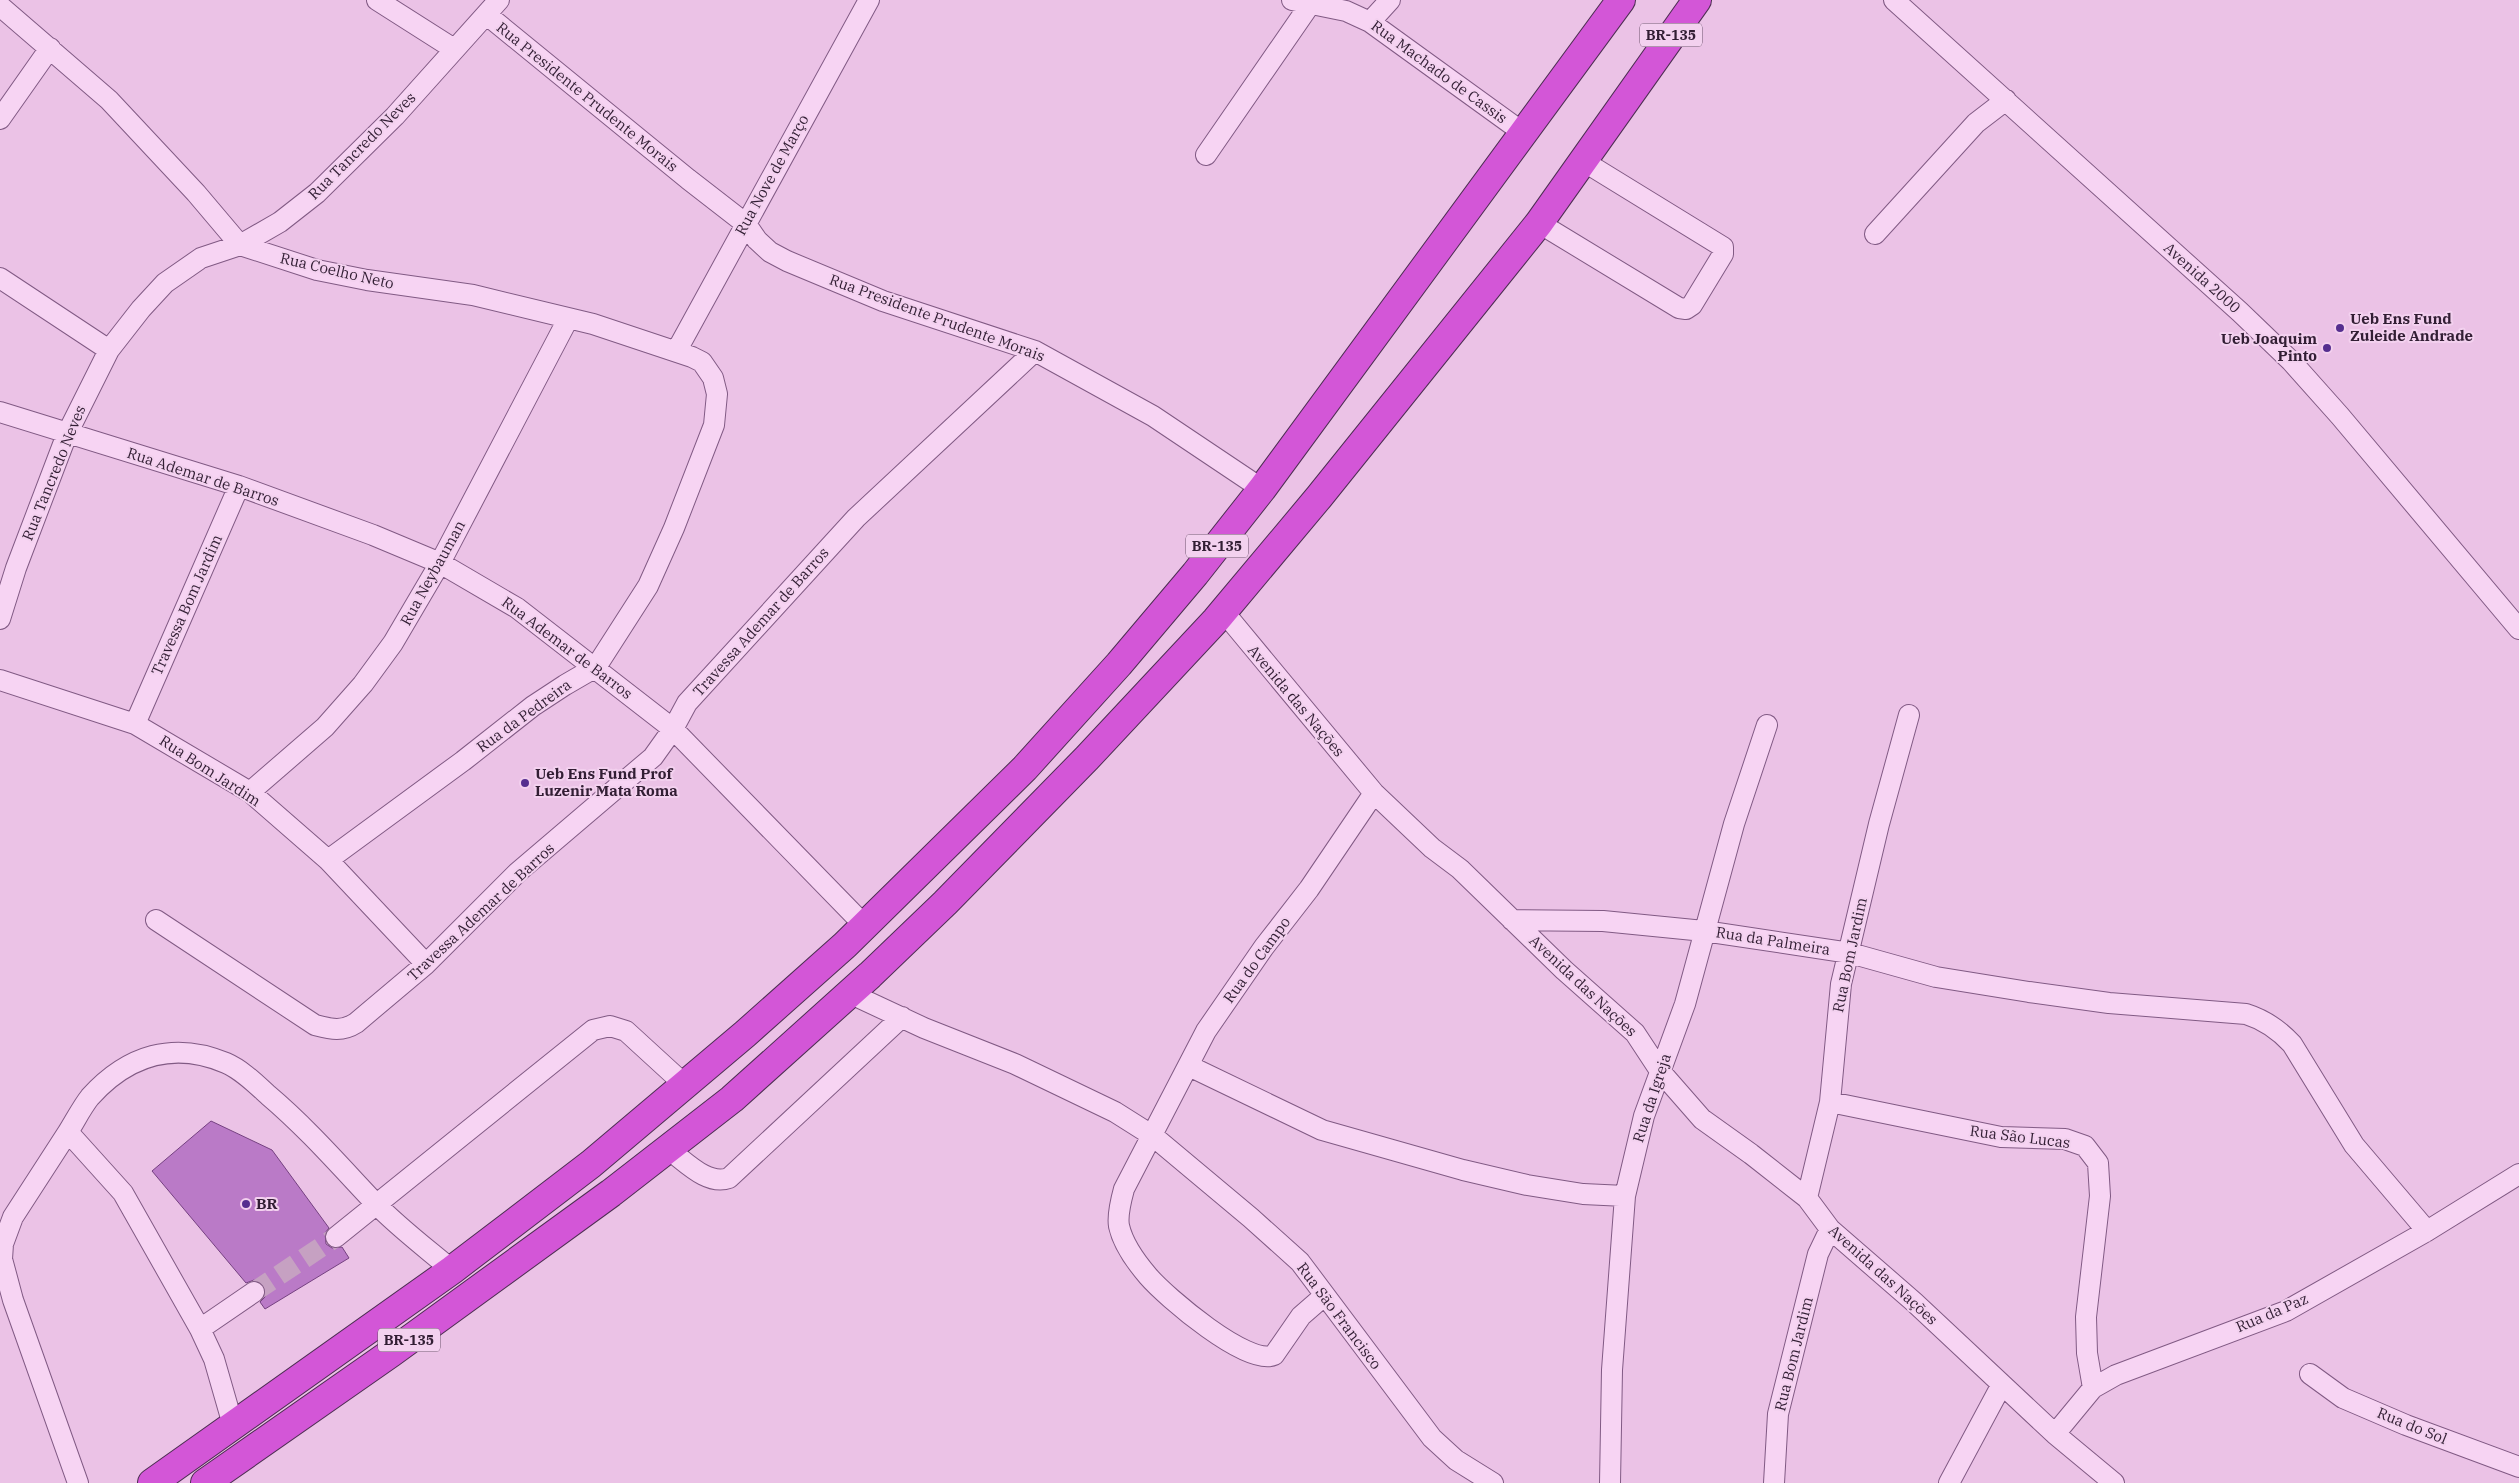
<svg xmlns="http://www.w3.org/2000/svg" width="2519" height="1483" font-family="'IBM Plex Serif',serif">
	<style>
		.building { fill: #ba7ac7; stroke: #754181 }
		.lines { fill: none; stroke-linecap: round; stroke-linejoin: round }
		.minor-tunnel { stroke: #c6a1c2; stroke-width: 20; stroke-dasharray: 20 10; stroke-linecap: butt }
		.minor-casing { stroke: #815a84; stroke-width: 22 }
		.highway-casing { stroke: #4d2e52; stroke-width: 30 }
		.minor { stroke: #f7d4f3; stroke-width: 20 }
		.highway { stroke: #d356d7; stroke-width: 28 }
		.poi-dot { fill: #552e8f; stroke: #f3d1ef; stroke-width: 2 }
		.labels { text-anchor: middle; stroke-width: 4; stroke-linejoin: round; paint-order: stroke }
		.shield { fill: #f3d1ef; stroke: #6c546c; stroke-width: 1 }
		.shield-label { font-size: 14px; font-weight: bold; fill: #321e34 }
		.street-label { font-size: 15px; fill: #321e34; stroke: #f3d1ef }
		.poi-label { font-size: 15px; font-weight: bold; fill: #321e34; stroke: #f3d1ef; text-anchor: start }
	</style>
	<rect width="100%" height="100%" fill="#ebc2e6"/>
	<!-- building -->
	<path class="building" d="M211 1121 272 1150 329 1228 325 1233 326 1244 332 1248 342 1247 349 1258 265 1309 260 1302 265 1297 263 1285 254 1280 246 1283 152 1171Z"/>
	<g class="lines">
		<!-- minor-tunnel -->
		<path class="minor-tunnel" d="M254 1292 336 1237"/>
		<!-- minor casing -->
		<g class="minor-casing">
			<path id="minor" d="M377 0 454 49
				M1292 0 1346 11 1370 22 1525 134
				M1894 0 2240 312 2291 361 2340 416 2519 629
				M0 6 109 100 196 193 240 245 317 270 367 280 473 295 593 324 692 357 702 362 713 378 717 394 714 425 674 528 648 586 596 667 565 685 533 706 463 761 328 860
				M487 15 688 179 746 224 757 240 770 252 787 261 883 301 1035 351 1153 416 1262 489
				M1370 22 1390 0
				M0 119 50 48
				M1206 155 1311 3
				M1539 223 1679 308 1686 309 1692 305 1723 254V247L1583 161
				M1875 234 1976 123 2006 100
				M0 278 109 350
				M677 350 869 0
				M0 412 239 486 373 535 440 563 517 608 673 729 865 926
				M1223 611 1374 793 1432 848 1460 869 1564 970 1635 1033 1660 1071 1702 1119 1751 1154 1807 1198 1830 1229 1914 1302 2055 1434 2114 1483
				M0 619 16 568 67 434 109 350 141 309 165 283 201 258 240 245 280 222 317 193 395 116 499 0
				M0 680 135 724 250 792 328 860 426 964
				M135 724 239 486
				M250 792 325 727 363 684 393 643 440 563 568 319
				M156 920 315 1025C331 1029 342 1032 356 1023L426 964 518 872 653 757 673 729 687 703 856 518 1035 351
				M1512 920 1603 921 1704 931 1850 953 1936 977 2029 992 2109 1003 2246 1014C2265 1020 2279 1030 2292 1044L2354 1145 2427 1231
				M849 993 924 1028 1015 1064 1115 1112 1153 1136 1251 1218 1300 1262 1432 1438 1456 1460 1493 1483
				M1189 1066 1322 1130 1463 1170 1527 1185 1583 1194 1625 1196
				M1830 1102 2001 1137 2065 1139 2085 1146 2098 1163 2100 1196 2086 1317 2087 1353 2093 1388
				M68 1132 13 1217 3 1244 2 1259 13 1300 78 1483
				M668 1149C685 1161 707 1186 729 1178L902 1017
				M1807 1198 1830 1102 1841 984 1879 824 1909 715
				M336 1237 593 1030 610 1026 626 1031 685 1085
				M1324 1296 1301 1316 1274 1355C1248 1367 1166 1297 1148 1276 1136 1262 1123 1244 1119 1226 1117 1215 1121 1200 1124 1189L1206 1031 1264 947 1309 889 1374 793
				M200 1329 254 1292
				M2310 1374 2343 1398 2406 1425 2519 1467
				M233 1425 214 1359 200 1329 123 1193 68 1132C75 1121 82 1107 90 1097 128 1055 174 1041 226 1063 242 1070 256 1084 268 1095 307 1128 340 1166 375 1203 398 1227 426 1248 452 1270
				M2055 1434 2093 1388 2116 1375 2286 1311 2427 1231 2519 1174
				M1610 1483 1612 1370 1625 1196 1644 1116 1685 1004 1734 824 1767 725
				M1774 1483 1778 1414 1818 1254 1830 1229
				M1949 1483 2001 1386"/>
		</g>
		<!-- highway casing -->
		<g class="highway-casing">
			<path id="highway" d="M152 1483 452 1270 591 1164 745 1034 845 945 1025 768 1119 664 1195 574 1262 489 1621 0
				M205 1483 391 1353 611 1193 732 1099 870 975 945 903 1087 758 1216 620 1319 497 1539 223 1697 0"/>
		</g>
		<!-- minor -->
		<use href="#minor" class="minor"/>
		<!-- highway -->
		<use href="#highway" class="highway"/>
	</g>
	<!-- markers -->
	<g class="poi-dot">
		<circle cx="2340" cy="328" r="5"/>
		<circle cx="2327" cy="348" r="5"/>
		<circle cx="525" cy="783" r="5"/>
		<circle cx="246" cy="1204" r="5"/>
	</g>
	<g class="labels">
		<!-- shield labels -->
		<g class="shield">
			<rect x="1640" y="23.5" width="62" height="23" rx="4"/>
			<rect x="1186" y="534.5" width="62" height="23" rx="4"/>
			<rect x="378" y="1328.5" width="62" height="23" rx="4"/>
		</g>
		<g class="shield-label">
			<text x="1671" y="40">BR-135</text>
			<text x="1217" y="551">BR-135</text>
			<text x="409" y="1345">BR-135</text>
		</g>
		<!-- street labels -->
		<g class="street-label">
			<text transform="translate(1439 72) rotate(36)" y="5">Rua Machado de Cassis</text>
			<text transform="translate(587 97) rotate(39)" y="5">Rua Presidente Prudente Morais</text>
			<text transform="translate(362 146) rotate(-45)" y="5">Rua Tancredo Neves</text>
			<text transform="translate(772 175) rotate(-61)" y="5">Rua Nove de Março</text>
			<text transform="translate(337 271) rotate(13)" y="5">Rua Coelho Neto</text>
			<text transform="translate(2202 278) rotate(42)" y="5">Avenida 2000</text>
			<text transform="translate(937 318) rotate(20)" y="5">Rua Presidente Prudente Morais</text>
			<text transform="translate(54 473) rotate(-68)" y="5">Rua Tancredo Neves</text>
			<text transform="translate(203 477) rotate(18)" y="5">Rua Ademar de Barros</text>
			<text transform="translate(433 573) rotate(-61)" y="5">Rua Neybauman</text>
			<text transform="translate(187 605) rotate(-66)" y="5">Travessa Bom Jardim</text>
			<text transform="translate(761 622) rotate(-48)" y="5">Travessa Ademar de Barros</text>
			<text transform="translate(567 648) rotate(37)" y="5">Rua Ademar de Barros</text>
			<text transform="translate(1296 701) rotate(50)" y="5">Avenida das Nações</text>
			<text transform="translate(524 716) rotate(-36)" y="5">Rua da Pedreira</text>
			<text transform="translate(210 771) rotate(33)" y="5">Rua Bom Jardim</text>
			<text transform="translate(481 912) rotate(-43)" y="5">Travessa Ademar de Barros</text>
			<text transform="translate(1773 941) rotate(9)" y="5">Rua da Palmeira</text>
			<text transform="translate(1850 955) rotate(-78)" y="5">Rua Bom Jardim</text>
			<text transform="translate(1257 960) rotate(-54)" y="5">Rua do Campo</text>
			<text transform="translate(1583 986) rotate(43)" y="5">Avenida das Nações</text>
			<text transform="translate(1652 1098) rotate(-72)" y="5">Rua da Igreja</text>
			<text transform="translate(2020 1137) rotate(7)" y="5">Rua São Lucas</text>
			<text transform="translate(1883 1275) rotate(42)" y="5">Avenida das Nações</text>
			<text transform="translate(2272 1313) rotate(-23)" y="5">Rua da Paz</text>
			<text transform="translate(1339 1316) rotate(53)" y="5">Rua São Francisco</text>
			<text transform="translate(1794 1354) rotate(-76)" y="5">Rua Bom Jardim</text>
			<text transform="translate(2412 1426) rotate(22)" y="5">Rua do Sol</text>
		</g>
		<!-- poi labels -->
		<g class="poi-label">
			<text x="2350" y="324">Ueb Ens Fund<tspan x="2350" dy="17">Zuleide Andrade</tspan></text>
			<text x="2317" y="344" text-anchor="end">Ueb Joaquim<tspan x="2317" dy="17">Pinto</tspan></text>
			<text x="535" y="779">Ueb Ens Fund Prof<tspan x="535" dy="17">Luzenir Mata Roma</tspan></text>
			<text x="256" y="1209">BR</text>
		</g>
	</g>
</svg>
